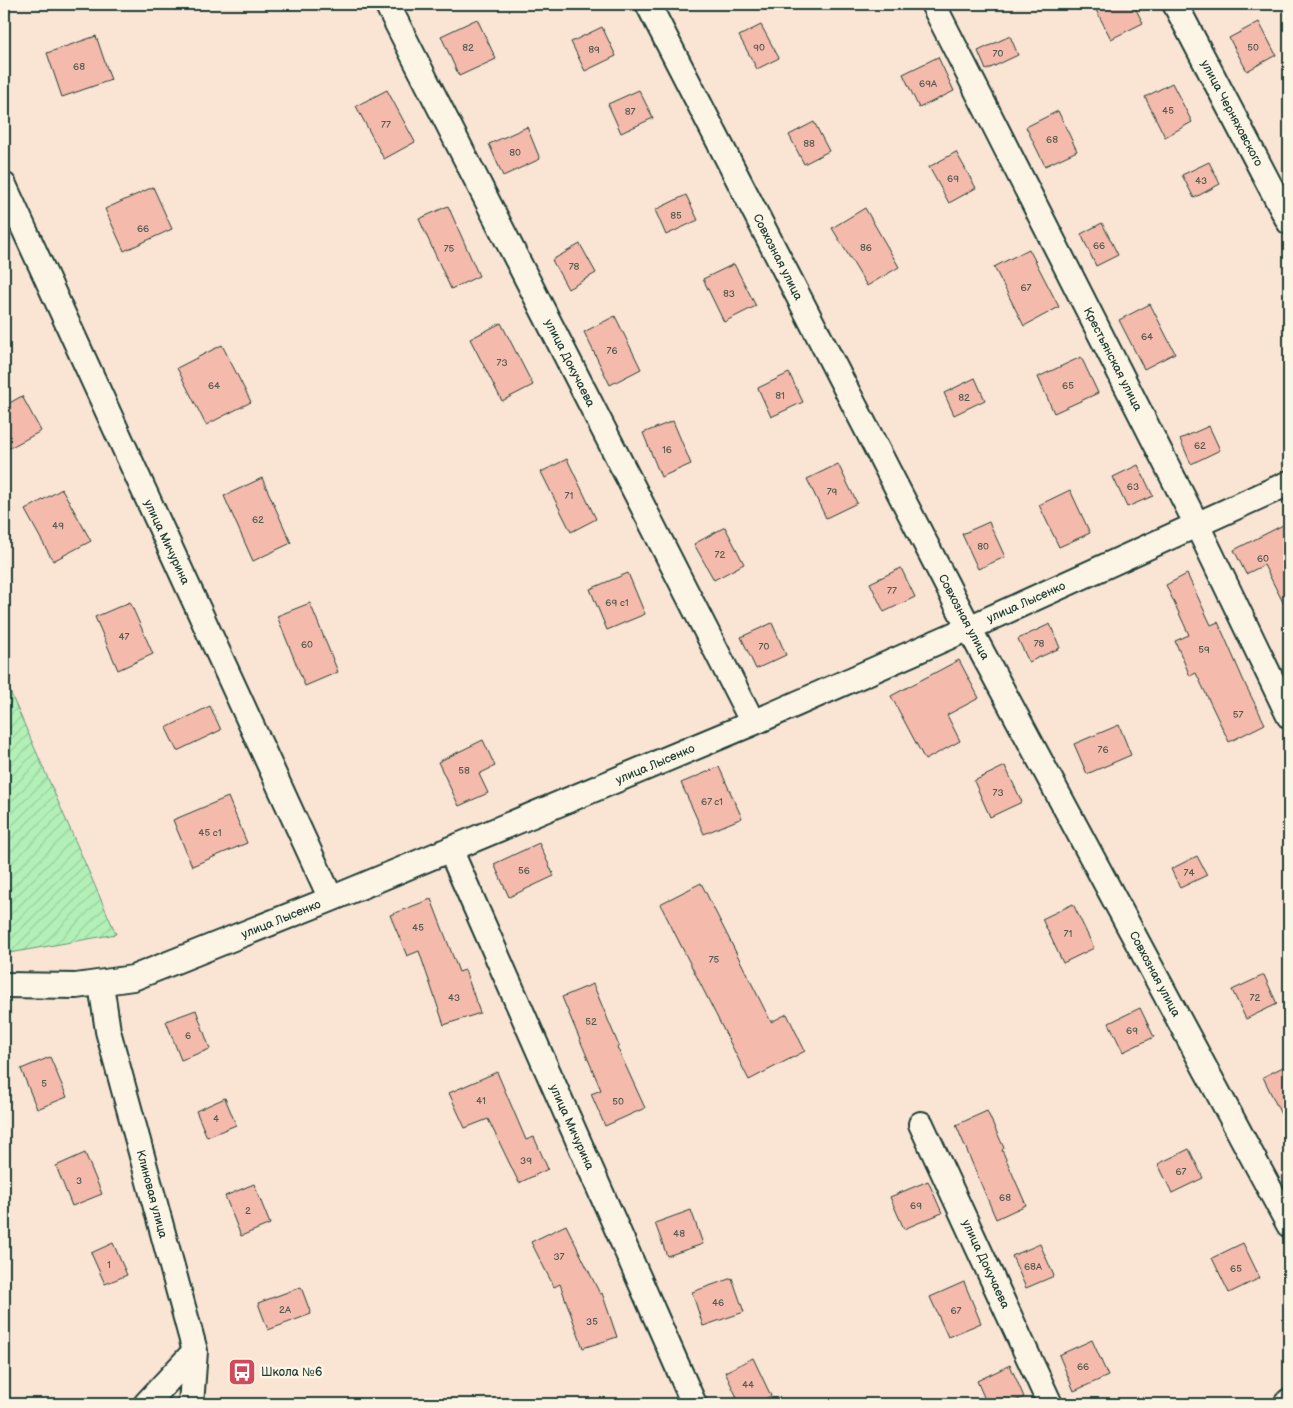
<svg xmlns="http://www.w3.org/2000/svg" width="1293" height="1408" font-family="'Balsamiq Sans',sans-serif">
	<style>
		.garden { fill: url(#garden-furrows); stroke: #689676 }
		.building { fill: #f4bbac; stroke: #1f3d34 }
		.lines { fill: none; stroke-linecap: round; stroke-linejoin: round }
		.minor-casing { stroke: #1f3d34; stroke-width: 28 }
		.minor { stroke: #fcf5e5; stroke-width: 24 }
		.labels { text-anchor: middle; stroke-width: 5; stroke-linejoin: round; paint-order: stroke }
		.number-label { font-size: 10px; fill: #545c52 }
		.street-label { font-size: 12px; fill: #1f3d34; stroke: #fcf5e5 }
		.poi-label { font-size: 12px; fill: #1f3d34; stroke: #fcf5e5; text-anchor: start }
	</style>
	<defs>
		<pattern id="garden-furrows" width="10" height="10" patternUnits="userSpaceOnUse" patternTransform="scale(1.25)"><rect width="10" height="10" fill="#b2f0b7"/><path d="M-1 1l2-2M0 10L10 0M9 11l2-2" fill="none" stroke="#99cf9e"/></pattern>
	</defs>
	<rect width="100%" height="100%" fill="#fae4d4"/>
	<filter id="ink" filterUnits="userSpaceOnUse"><feTurbulence type="fractalNoise" baseFrequency=".02" numOctaves="2"/><feDisplacementMap in="SourceGraphic" scale="10" xChannelSelector="R" yChannelSelector="G"/><feConvolveMatrix kernelMatrix="1 2 1 2 8 2 1 2 1" color-interpolation-filters="sRGB"/></filter>
	<g filter="url(#ink)">
		<!-- garden -->
		<path class="garden" d="M4 678 116 934 4 954Z"/>
		<!-- building -->
		<path class="building" d="M1108 4H1133L1143 23 1111 39 1096 10Z
			M477 19 496 59 459 76 441 36Z
			M1259 22 1276 55 1247 71 1229 38Z
			M761 25 779 58 757 69 739 36Z
			M602 27 616 56 585 71 571 42Z
			M96 36 111 80 62 97 47 53Z
			M1010 36 1018 55 986 70 978 51Z
			M938 57 954 91 919 108 903 74Z
			M1172 83 1192 122 1165 137 1145 97Z
			M387 90 415 142 384 159 356 106Z
			M639 90 653 118 621 133 608 104Z
			M1058 111 1077 151 1045 166 1026 127Z
			M814 122 829 151 804 164 789 135Z
			M527 127 540 159 503 176 489 144Z
			M956 152 976 188 949 203 929 167Z
			M1209 162 1220 184 1194 198 1182 175Z
			M153 187 172 229 124 251 105 209Z
			M686 195 698 220 666 235 655 210Z
			M448 206 479 276 451 289 419 219Z
			M865 208 899 267 867 286 832 228Z
			M1102 223 1118 255 1096 266 1081 234Z
			M580 244 596 273 568 289 552 260Z
			M1029 249 1059 307 1024 326 994 267Z
			M734 264 756 306 724 322 703 279Z
			M1150 304 1175 353 1144 369 1119 320Z
			M615 316 641 369 610 385 584 332Z
			M501 323 533 385 502 401 470 339Z
			M222 345 251 402 206 425 177 368Z
			M1081 357 1098 393 1054 413 1038 377Z
			M789 373 803 402 771 417 758 388Z
			M975 378 985 400 954 415 944 393Z
			M22 396 41 431 4 451V406Z
			M673 421 691 464 661 477 643 433Z
			M1209 426 1220 450 1191 464 1180 439Z
			M567 459 596 519 571 532 541 472Z
			M838 464 857 503 826 518 807 479Z
			M1138 465 1153 496 1127 507 1113 477Z
			M262 478 291 543 253 561 224 496Z
			M62 489 91 541 53 561 25 510Z
			M1070 490 1090 533 1059 547 1039 505Z
			M989 522 1005 557 978 569 962 534Z
			M1289 522V614L1264 565 1246 574 1234 550Z
			M725 527 744 564 714 580 694 544Z
			M901 568 915 597 884 612 870 583Z
			M628 573 645 614 607 630 590 589Z
			M1187 574 1211 625 1218 622 1246 686 1265 724 1229 742 1196 673 1190 676 1175 641 1189 635 1166 585Z
			M130 602 153 654 118 670 95 617Z
			M310 603 338 672 305 686 277 616Z
			M772 623 786 655 756 669 741 637Z
			M1050 624 1060 648 1029 662 1018 639Z
			M959 660 979 698 947 715 960 741 925 760 891 696Z
			M210 706 221 730 177 751 166 728Z
			M1119 725 1131 755 1087 774 1074 744Z
			M483 740 495 766 479 774 488 793 459 806 438 762Z
			M1005 766 1022 802 990 817 974 781Z
			M719 767 742 818 704 834 681 783Z
			M228 797 247 843 192 866 173 820Z
			M539 843 554 876 509 897 494 864Z
			M1197 856 1207 875 1180 888 1171 869Z
			M701 883 771 1022 787 1014 805 1051 749 1080 660 904Z
			M431 899 459 972 465 970 480 1013 444 1025 419 951 407 956 390 915Z
			M1073 904 1094 948 1063 963 1042 919Z
			M1264 975 1277 1004 1246 1019 1232 990Z
			M593 984 619 1046 617 1047 645 1108 605 1126 591 1094 601 1090 562 997Z
			M1140 1008 1154 1037 1123 1052 1109 1023Z
			M196 1010 210 1049 181 1060 166 1021Z
			M50 1057 67 1097 37 1109 21 1069Z
			M1289 1064V1131L1263 1077Z
			M497 1072 526 1140 534 1137 548 1169 519 1183 488 1119 465 1128 449 1093Z
			M225 1098 236 1125 207 1137 196 1111Z
			M987 1111 1004 1148 1002 1150 1026 1205 996 1219 956 1125Z
			M1189 1149 1203 1178 1172 1193 1158 1164Z
			M85 1153 102 1194 72 1206 56 1166Z
			M928 1181 942 1213 904 1229 890 1197Z
			M254 1184 270 1224 241 1236 225 1196Z
			M691 1210 703 1244 667 1256 655 1223Z
			M566 1225 600 1294 602 1293 617 1337 583 1348 560 1284 554 1287 531 1242Z
			M113 1243 127 1275 105 1284 91 1253Z
			M1243 1243 1260 1278 1229 1293 1212 1258Z
			M1040 1244 1054 1276 1026 1288 1012 1256Z
			M732 1278 744 1312 703 1326 692 1292Z
			M964 1282 981 1323 948 1337 930 1297Z
			M301 1287 311 1314 268 1330 258 1303Z
			M1092 1340 1108 1376 1074 1391 1059 1355Z
			M753 1358 771 1396 753 1404H740L725 1372Z
			M1010 1365 1024 1397 1008 1404H987L977 1381Z"/>
		<g class="lines">
			<!-- minor casing -->
			<g class="minor-casing">
				<path id="minor" d="M387 4 753 723
					M648 4 969 628 1289 1225
					M933 4 1197 525 1289 716
					M1175 4 1289 222
					M4 185 331 899
					M450 849 694 1404
					M101 984 108 1031 195 1351 191 1404
					M4 985 76 986 133 978 331 899 753 723 969 628 1289 483
					M921 1124 1050 1404
					M146 1404 195 1351
					M1286 1404 1289 1401"/>
			</g>
			<!-- minor -->
			<use href="#minor" class="minor"/>
		</g>
	</g>
	<!-- icons -->
	<defs>
		<g id="bus-square" transform="scale(1.4375)"><rect x="-9" y="-9" width="18" height="18" rx="4" fill="#d1495b" stroke="#fcf5e5"/><path d="M-5-6H5V4H4V6H2V4H-2V6H-4V4H-5ZM-3.5-4V0h7V-4ZM-3.5 1.2v1.5H-2V1.2ZM2 1.2v1.5H3.5V1.2Z" fill="#fff"/></g>
	</defs>
	<g fill-rule="evenodd">
		<use href="#bus-square" x="242" y="1372"/>
	</g>
	<g class="labels">
		<!-- number labels -->
		<g class="number-label">
			<text x="468" y="51">82</text>
			<text x="759" y="51">90</text>
			<text x="1253" y="51">50</text>
			<text x="594" y="53">89</text>
			<text x="998" y="57">70</text>
			<text x="79" y="70">68</text>
			<text x="928" y="87">69А</text>
			<text x="1168" y="114">45</text>
			<text x="630" y="115">87</text>
			<text x="386" y="128">77</text>
			<text x="1052" y="143">68</text>
			<text x="809" y="147">88</text>
			<text x="515" y="156">80</text>
			<text x="953" y="182">69</text>
			<text x="1201" y="184">43</text>
			<text x="676" y="219">85</text>
			<text x="143" y="232">66</text>
			<text x="1099" y="249">66</text>
			<text x="866" y="251">86</text>
			<text x="449" y="252">75</text>
			<text x="574" y="270">78</text>
			<text x="1026" y="291">67</text>
			<text x="729" y="297">83</text>
			<text x="1147" y="340">64</text>
			<text x="612" y="354">76</text>
			<text x="502" y="366">73</text>
			<text x="214" y="389">64</text>
			<text x="1068" y="389">65</text>
			<text x="780" y="399">81</text>
			<text x="964" y="401">82</text>
			<text x="1200" y="449">62</text>
			<text x="667" y="453">16</text>
			<text x="1133" y="490">63</text>
			<text x="832" y="495">79</text>
			<text x="569" y="499">71</text>
			<text x="258" y="523">62</text>
			<text x="58" y="529">49</text>
			<text x="983" y="550">80</text>
			<text x="720" y="558">72</text>
			<text x="1263" y="562">60</text>
			<text x="892" y="594">77</text>
			<text x="617" y="606">69 с1</text>
			<text x="124" y="640">47</text>
			<text x="1039" y="647">78</text>
			<text x="307" y="648">60</text>
			<text x="764" y="650">70</text>
			<text x="1204" y="653">59</text>
			<text x="1238" y="718">57</text>
			<text x="1103" y="753">76</text>
			<text x="464" y="774">58</text>
			<text x="998" y="796">73</text>
			<text x="712" y="805">67 с1</text>
			<text x="210" y="836">45 с1</text>
			<text x="524" y="874">56</text>
			<text x="1189" y="876">74</text>
			<text x="418" y="931">45</text>
			<text x="1068" y="937">71</text>
			<text x="714" y="963">75</text>
			<text x="454" y="1001">43</text>
			<text x="1255" y="1001">72</text>
			<text x="591" y="1025">52</text>
			<text x="1132" y="1034">69</text>
			<text x="188" y="1039">6</text>
			<text x="44" y="1087">5</text>
			<text x="481" y="1104">41</text>
			<text x="618" y="1105">50</text>
			<text x="216" y="1122">4</text>
			<text x="526" y="1164">39</text>
			<text x="1181" y="1175">67</text>
			<text x="79" y="1184">3</text>
			<text x="1005" y="1201">68</text>
			<text x="916" y="1209">69</text>
			<text x="248" y="1214">2</text>
			<text x="679" y="1237">48</text>
			<text x="559" y="1260">37</text>
			<text x="109" y="1268">1</text>
			<text x="1033" y="1270">68А</text>
			<text x="1236" y="1272">65</text>
			<text x="718" y="1306">46</text>
			<text x="285" y="1313">2А</text>
			<text x="956" y="1314">67</text>
			<text x="592" y="1325">35</text>
			<text x="1083" y="1370">66</text>
			<text x="748" y="1388">44</text>
		</g>
		<!-- street labels -->
		<g class="street-label">
			<text transform="translate(1232 113) rotate(62)" y="4">улица Черняховского</text>
			<text transform="translate(778 257) rotate(63)" y="4">Совхозная улица</text>
			<text transform="translate(1113 359) rotate(63)" y="4">Крестьянская улица</text>
			<text transform="translate(570 363) rotate(63)" y="4">улица Докучаева</text>
			<text transform="translate(167 542) rotate(65)" y="4">улица Мичурина</text>
			<text transform="translate(1026 602) rotate(-24)" y="4">улица Лысенко</text>
			<text transform="translate(964 617) rotate(62)" y="4">Совхозная улица</text>
			<text transform="translate(655 764) rotate(-23)" y="4">улица Лысенко</text>
			<text transform="translate(281 919) rotate(-22)" y="4">улица Лысенко</text>
			<text transform="translate(1155 974) rotate(62)" y="4">Совхозная улица</text>
			<text transform="translate(572 1127) rotate(66)" y="4">улица Мичурина</text>
			<text transform="translate(152 1194) rotate(75)" y="4">Клиновая улица</text>
			<text transform="translate(986 1264) rotate(65)" y="4">улица Докучаева</text>
		</g>
		<!-- poi labels -->
		<g class="poi-label">
			<text x="261" y="1376">Школа №6</text>
		</g>
	</g>
	<!-- margin -->
	<rect width="1293" height="1408" fill="none" stroke="#fcf5e5" stroke-width="20"/>
	<rect x="10" y="10" width="1273" height="1388" fill="none" stroke="#1f3d34" stroke-width="2" filter="url(#ink)"/>
</svg>
